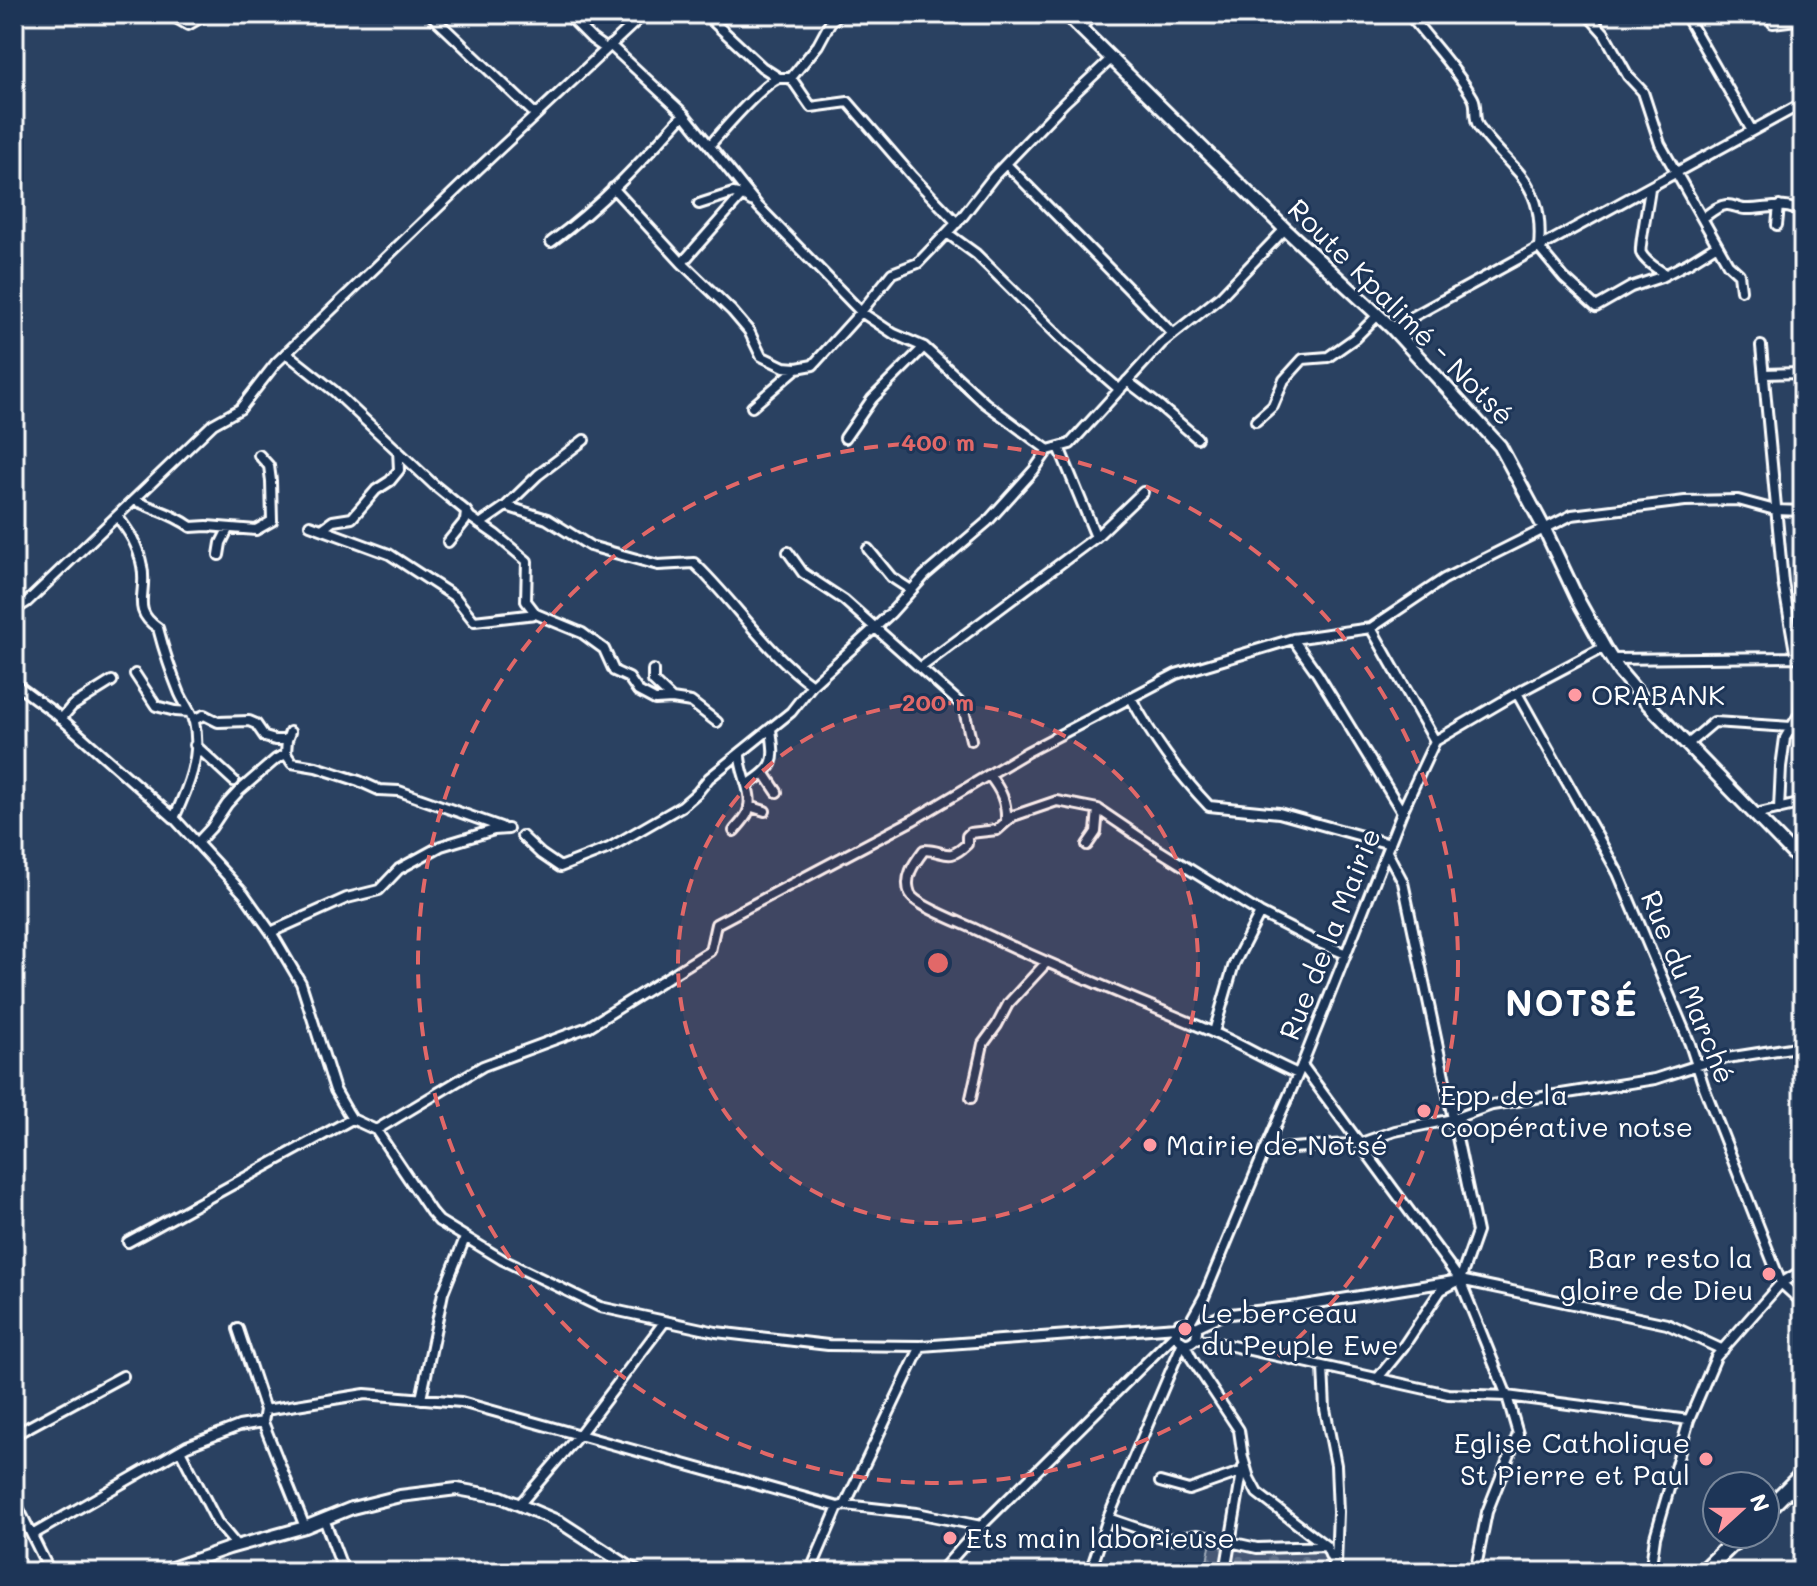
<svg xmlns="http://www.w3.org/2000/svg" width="1817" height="1586" font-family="Mali,sans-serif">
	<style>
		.cemetery { fill: url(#cemetery-stones); stroke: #a2acba; stroke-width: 2 }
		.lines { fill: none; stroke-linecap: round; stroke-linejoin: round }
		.minor-casing { stroke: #fff; stroke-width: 14 }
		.tertiary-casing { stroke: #fff; stroke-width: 16 }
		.secondary-casing { stroke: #fff; stroke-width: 17 }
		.trunk-casing { stroke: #fff; stroke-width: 20 }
		.minor { stroke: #1d3557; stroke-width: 8 }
		.tertiary { stroke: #1d3557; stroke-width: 10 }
		.secondary { stroke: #1d3557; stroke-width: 11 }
		.trunk { stroke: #1d3557; stroke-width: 14 }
		.ring { fill: none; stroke: #e26868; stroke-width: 4; stroke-dasharray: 14 10 }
		.poi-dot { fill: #ff9aa2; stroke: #1d3557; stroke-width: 3 }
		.labels { text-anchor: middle; stroke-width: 6; stroke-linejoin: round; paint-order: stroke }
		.street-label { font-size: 28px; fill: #fff; stroke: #1d3557 }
		.poi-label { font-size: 28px; fill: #fff; stroke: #1d3557; text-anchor: start }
		.district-label { font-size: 36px; font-weight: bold; letter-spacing: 2px; fill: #fff; stroke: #1d3557 }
		.centre { fill: #e26868; stroke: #1d3557; stroke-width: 4 }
		.ring-label { font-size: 24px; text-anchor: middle; font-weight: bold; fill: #e26868; stroke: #1d3557; stroke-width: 6; stroke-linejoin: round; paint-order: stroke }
	</style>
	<defs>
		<pattern id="cemetery-stones" width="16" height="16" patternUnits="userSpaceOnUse" patternTransform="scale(2)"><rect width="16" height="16" fill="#465975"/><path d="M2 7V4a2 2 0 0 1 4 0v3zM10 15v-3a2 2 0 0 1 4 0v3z" fill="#62728a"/></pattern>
	</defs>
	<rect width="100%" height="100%" fill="#2a4161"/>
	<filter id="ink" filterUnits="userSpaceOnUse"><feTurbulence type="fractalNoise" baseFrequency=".0125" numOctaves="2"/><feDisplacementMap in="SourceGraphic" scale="16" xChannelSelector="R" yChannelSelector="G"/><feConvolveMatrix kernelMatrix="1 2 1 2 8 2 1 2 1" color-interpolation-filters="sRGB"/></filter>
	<g filter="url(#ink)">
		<!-- cemetery -->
		<path class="cemetery" d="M1212 1536 1257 1548 1324 1547 1334 1572H1205Z"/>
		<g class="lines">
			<!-- minor casing -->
			<g class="minor-casing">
				<path id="minor" d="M169 14 188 25 207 14
					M430 14 536 115
					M567 14 592 39 606 49
					M705 14 762 67 779 78
					M1409 14C1430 42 1456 68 1473 98 1478 107 1472 117 1479 127 1489 142 1499 151 1511 164 1536 189 1542 213 1539 248L1564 278 1596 307 1631 287 1661 277 1688 263 1717 245
					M1587 14 1604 33 1628 76 1643 92 1660 144 1728 264 1739 274 1741 290
					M1685 14 1752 131
					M1773 23 1796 20 1803 17
					M1081 28 1093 14
					M610 45 684 114 758 206 861 312 894 334 924 347 985 403 1048 450
					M791 78 811 107 848 102 913 177 957 223
					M710 145C723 130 762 85 778 78 780 78 789 78 791 78L818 45 831 21 840 14
					M1006 164 1173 334
					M613 188 682 263 732 311 749 331 761 356 784 367 797 368
					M1650 188C1649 199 1639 248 1641 253 1645 262 1658 269 1665 274
					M699 204 733 193 742 195
					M1703 218C1710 213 1717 206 1726 205 1732 204 1739 209 1745 209 1767 210 1782 201 1803 213
					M1777 225 1779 206
					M947 233 976 254 1065 342 1120 390
					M551 242C601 206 643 160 684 114
					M682 263 742 195 751 201
					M1392 328 1803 103
					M1761 346 1783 582 1796 657
					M286 353 334 391 434 485 466 511 470 517 496 535 527 561 526 601 536 614
					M1764 374 1803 373
					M1127 381 1161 407 1197 438
					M752 407 797 368 813 365 861 312 892 273 918 263 963 216 994 176 1065 102 1112 58
					M1256 421 1273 406 1284 380 1303 359 1328 357 1355 338 1378 315
					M845 438 872 399 924 347
					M134 500C153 509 174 514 191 527L207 526 256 530 272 521 271 481 269 466 259 455
					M506 506 538 475 584 440
					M117 516C130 533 138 545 142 566 148 594 130 609 158 628 164 651 171 672 180 694 184 703 191 712 194 722 202 755 188 788 174 818
					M480 524 506 506 547 519 590 546 658 565 694 563C735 602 766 652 812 685
					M310 525 389 554 455 597 474 621 536 614 582 633 604 649 614 671 629 678 638 691 655 700 672 699
					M322 529 333 521 352 518 376 490 390 481 399 470 398 450
					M1096 537 1143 492
					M448 542 465 521 466 512
					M868 549 891 577 911 590
					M788 552 803 573 844 600 963 706 971 740
					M219 555 221 543 228 529
					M14 610 27 602 213 424 240 409 276 363 477 170 644 14
					M1371 628 1435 741
					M1293 639 1317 673 1402 812
					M1611 659 1796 657 1803 659
					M920 668 1096 537 1059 447
					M653 670V681L672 699 691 702 717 722
					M135 674 156 706 175 711 189 712
					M14 683 56 714 174 818 244 894 271 932 301 983 335 1090 347 1111 352 1119 376 1130 431 1212 439 1221 503 1260 600 1307 716 1332 828 1345 921 1346 1177 1327
					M1517 693 1618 873 1690 1044 1704 1087 1781 1283 1803 1303
					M1131 698C1154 740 1176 771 1209 806L1279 813 1390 844
					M61 719 72 706 112 681
					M193 720 204 715 218 722 249 721 256 724 265 737 275 740H287
					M1688 744 1714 722 1791 727
					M195 745 234 781
					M286 754 292 763 316 767 359 781 379 790 399 791 501 827
					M765 774 777 792
					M989 775C1001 790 1007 802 1006 822
					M747 785C777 766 775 762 771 729
					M749 806 765 811
					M1779 809 1781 767 1785 738 1800 713 1803 659
					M1755 814 1803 803
					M734 831C738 826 744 820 747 814 756 795 739 772 740 754
					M522 836 541 854 560 867 609 848 682 806 697 793 709 778 791 712 812 685 891 613 925 575 987 522 1034 470 1048 450 1070 444 1162 343 1220 297 1285 229
					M197 843 211 828 227 804 239 791 276 759 286 754 287 740 290 732
					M1087 845 1096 832 1098 809
					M271 932 347 898 379 890 399 869 441 846 494 830 508 829
					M1214 1032 1234 964 1260 913
					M1302 1065 1460 1280 1507 1396 1518 1434 1487 1512 1475 1572
					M1298 1074C1268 1061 1240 1044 1210 1031 1133 998 1055 968 979 931 965 924 916 906 910 894 903 877 915 862 924 850 946 850 947 863 967 844V836L970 833 997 830 1013 816 1057 801 1098 809 1160 851 1260 913 1315 941 1346 954
					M971 1098 983 1044 997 1025 1008 1004 1046 963
					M376 1130 483 1066 588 1027 710 951 716 924 913 820 1027 752 1176 674 1293 639 1371 628 1444 579 1572 515 1685 501 1738 500 1775 510 1803 511
					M1265 1150 1361 1143 1395 1131 1453 1119 1492 1105 1655 1079 1714 1060 1803 1046
					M128 1242 352 1119
					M1190 1322 1204 1297 1265 1150 1302 1065 1402 812 1435 741 1517 693 1604 647
					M1196 1327 1222 1315 1298 1306 1460 1280 1667 1324 1723 1350
					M238 1329 265 1410 263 1422 305 1527
					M1196 1338 1448 1394 1507 1396 1689 1420
					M1184 1343 1192 1359 1239 1430 1243 1458 1249 1478 1257 1493 1326 1546 1337 1571
					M1323 1367 1325 1409 1336 1465 1338 1512 1336 1565
					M1377 1379 1403 1347 1441 1290 1460 1280 1477 1232 1403 882 1387 852
					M421 1399 443 1293 465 1238
					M265 1410 365 1394 461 1402 838 1507
					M14 1435 123 1376
					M180 1450 217 1522 237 1546
					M1160 1482 1189 1490 1243 1471
					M1787 1490 1803 1500
					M14 1499 50 1572
					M519 1505 579 1435 665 1321
					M845 1505 917 1513 981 1526
					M1108 1518 1169 1539 1198 1535 1257 1548 1326 1546
					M324 1519 344 1572
					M32 1535 187 1446 239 1426 263 1422
					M810 1572 838 1507 845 1505 921 1346
					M940 1572 981 1526 1176 1333 1179 1324 1190 1322 1197 1330 1196 1338C1188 1347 1179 1343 1176 1333
					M1090 1572 1108 1518 1183 1342
					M1225 1572 1243 1467
					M1650 1572 1655 1537 1689 1420 1716 1357 1781 1283 1803 1270"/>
			</g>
			<!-- tertiary casing -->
			<g class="tertiary-casing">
				<path id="tertiary" d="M160 1572 229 1548 305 1527 352 1508 400 1496 457 1489 501 1497 560 1522 637 1572"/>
			</g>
			<!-- secondary casing -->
			<g class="secondary-casing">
				<path id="secondary" d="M1066 14 1285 229 1392 328 1500 446 1544 528 1579 602 1604 647 1620 672 1644 700 1803 864"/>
			</g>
			<!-- trunk casing -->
			<g class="trunk-casing">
				<path id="trunk" d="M1765 1512 1803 1474
					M1703 1572 1742 1534"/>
			</g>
			<!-- minor -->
			<use href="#minor" class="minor"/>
			<!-- tertiary -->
			<use href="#tertiary" class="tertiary"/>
			<!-- secondary -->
			<use href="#secondary" class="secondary"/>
			<!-- trunk -->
			<use href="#trunk" class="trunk"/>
		</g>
	</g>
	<!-- distance rings -->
	<circle cx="938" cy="963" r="260" fill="#e26868" fill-opacity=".12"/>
	<g class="ring">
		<circle cx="938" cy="963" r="260"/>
		<circle cx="938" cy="963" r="520"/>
	</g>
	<!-- markers -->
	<g class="poi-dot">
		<circle cx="1575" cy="695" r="8"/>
		<circle cx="1424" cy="1111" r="8"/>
		<circle cx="1150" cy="1145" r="8"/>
		<circle cx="1769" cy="1274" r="8"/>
		<circle cx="1185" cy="1329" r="8"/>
		<circle cx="1706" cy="1459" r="8"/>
		<circle cx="950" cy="1538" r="8"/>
	</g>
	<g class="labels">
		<!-- street labels -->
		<g class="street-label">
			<text transform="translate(1401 312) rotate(45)" y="10">Route Kpalimé - Notsé</text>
			<text transform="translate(1330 934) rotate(-68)" y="10">Rue de la Mairie</text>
			<text transform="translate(1688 987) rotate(68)" y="10">Rue du Marché</text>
		</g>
		<!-- poi labels -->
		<g class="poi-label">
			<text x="1591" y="705">ORABANK</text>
			<text x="1440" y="1105">Epp de la<tspan x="1440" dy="32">coopérative notse</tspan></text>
			<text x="1166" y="1155">Mairie de Notsé</text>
			<text x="1753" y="1268" text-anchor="end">Bar resto la<tspan x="1753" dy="32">gloire de Dieu</tspan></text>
			<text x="1201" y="1323">Le berceau<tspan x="1201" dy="32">du Peuple Ewe</tspan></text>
			<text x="1690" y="1453" text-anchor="end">Eglise Catholique<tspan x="1690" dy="32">St Pierre et Paul</tspan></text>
			<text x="966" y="1548">Ets main laborieuse</text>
		</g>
		<!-- district labels -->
		<g class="district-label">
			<text x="1572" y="1016">NOTSÉ</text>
		</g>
	</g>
	<circle cx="938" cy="963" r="12" class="centre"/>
	<g class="ring-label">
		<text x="938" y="451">400 m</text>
		<text x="938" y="711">200 m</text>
	</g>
	<!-- margin -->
	<rect width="1817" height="1586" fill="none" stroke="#1d3557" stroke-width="48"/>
	<rect x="24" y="24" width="1769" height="1538" fill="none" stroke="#fff" stroke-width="3" filter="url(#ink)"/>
	<!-- north arrow -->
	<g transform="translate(1741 1510) rotate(69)"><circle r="38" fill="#1d3557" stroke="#77869a" stroke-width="2"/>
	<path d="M0-6L14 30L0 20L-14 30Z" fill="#ff9aa2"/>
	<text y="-12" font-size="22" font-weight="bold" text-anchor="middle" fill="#ffffff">N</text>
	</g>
</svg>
